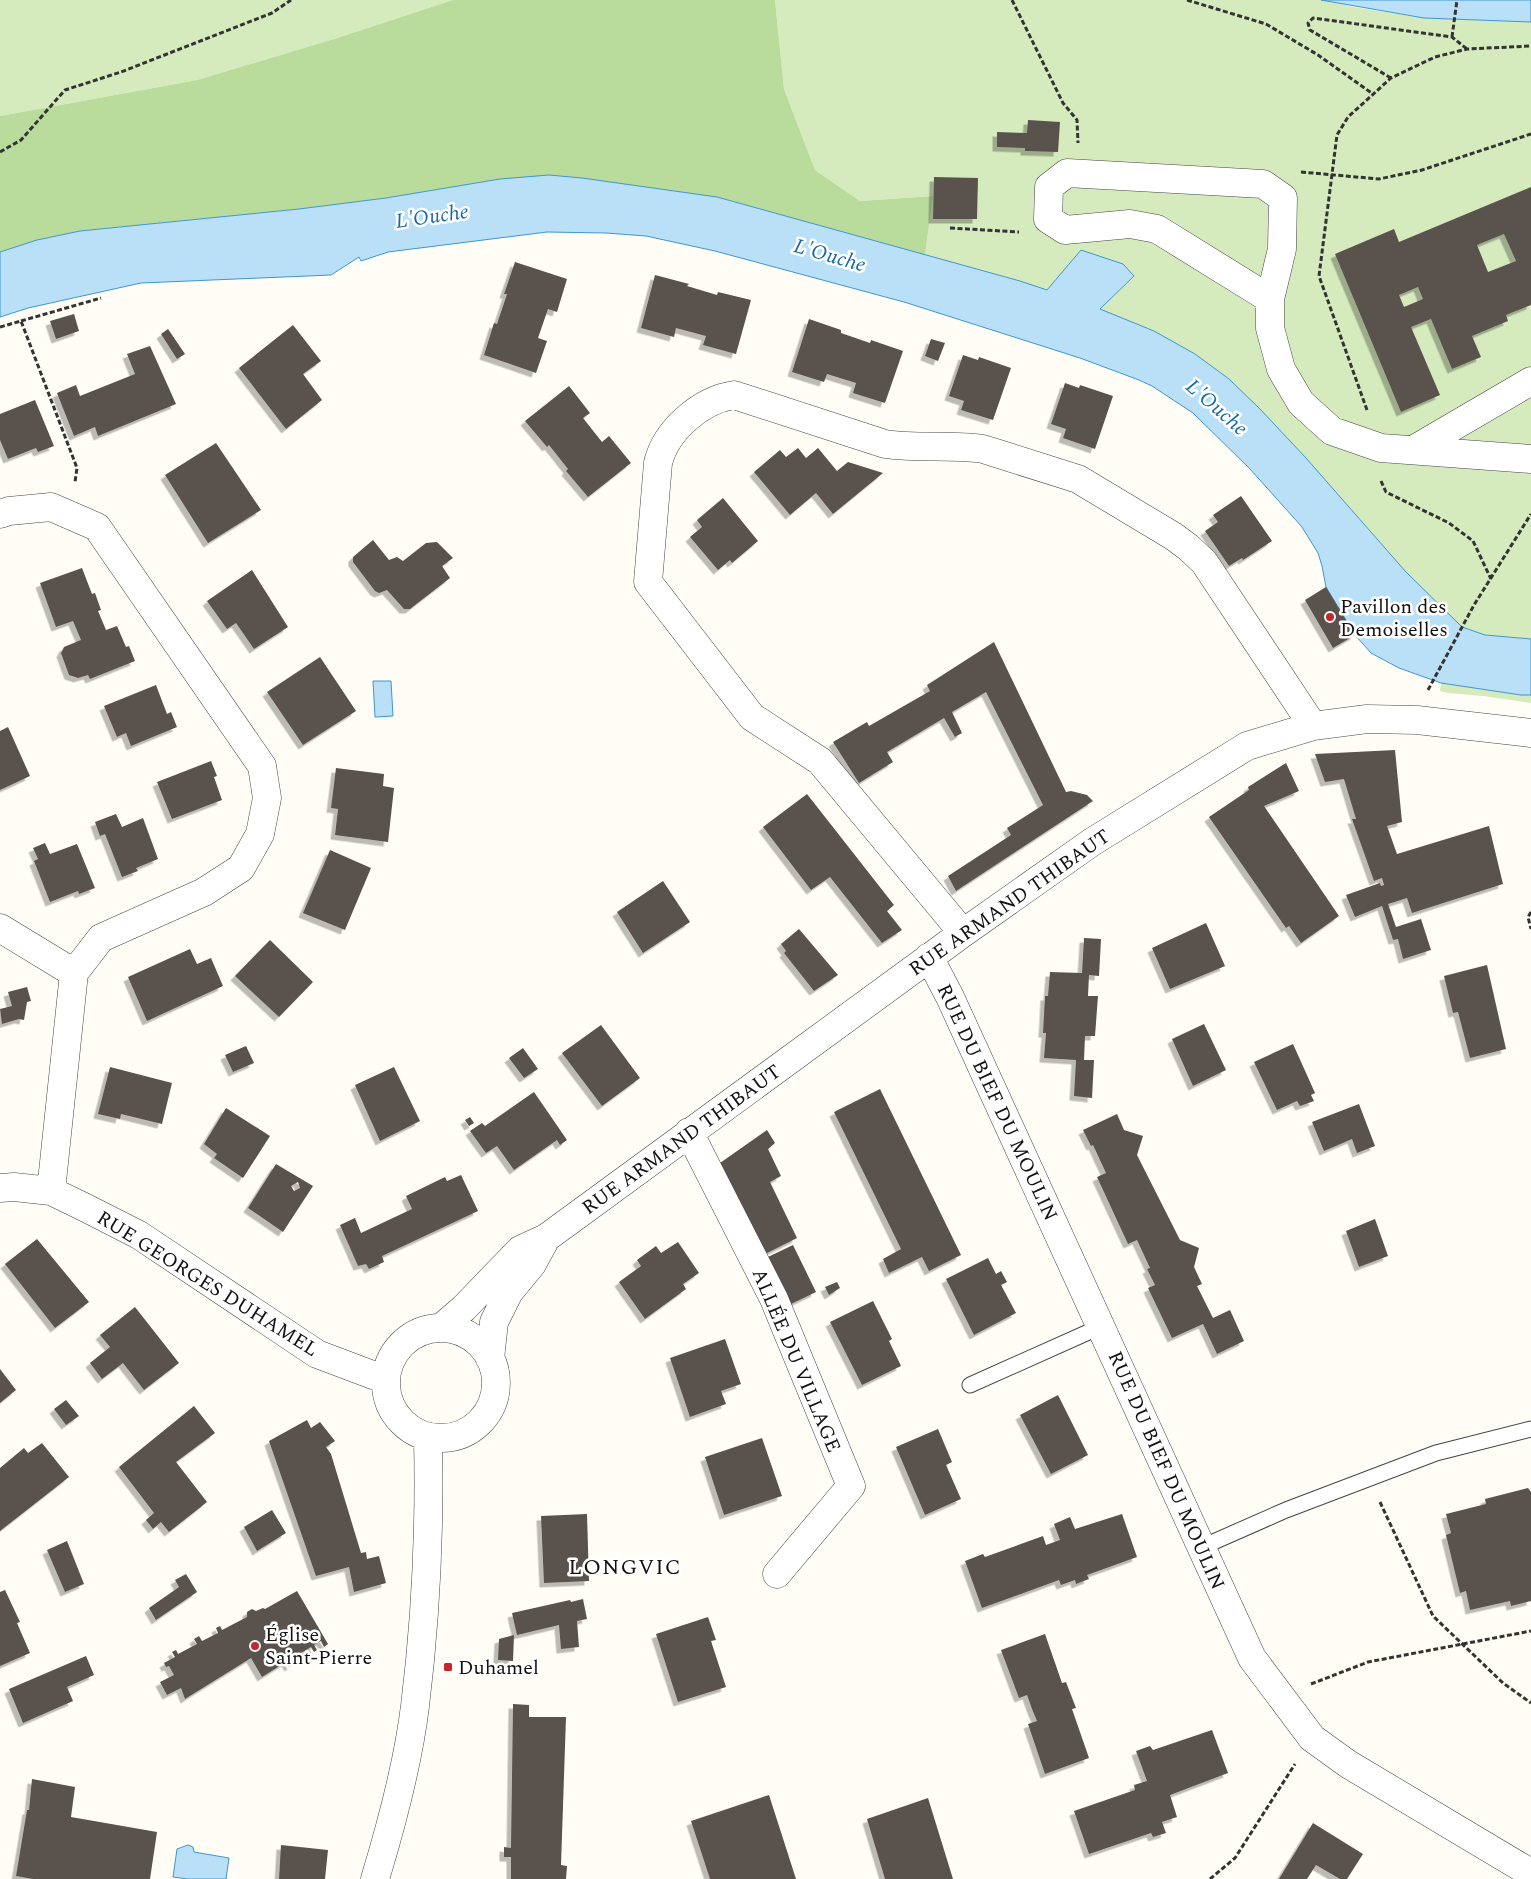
<svg xmlns="http://www.w3.org/2000/svg" width="1531" height="1879" font-family="Spectral,serif">
	<style>
		.green { fill: #d5ebbd }
		.forest { fill: #b9dc9c }
		.water { fill: #b9e0f7; stroke: #3f96cf }
		.building { fill: #5a524d; fill-rule: evenodd; filter: url(#shadow) }
		.lines { fill: none; stroke-linecap: round; stroke-linejoin: round }
		.lane-casing { stroke: #444; stroke-width: 17 }
		.street-casing { stroke: #444; stroke-width: 29 }
		.path { stroke: #333; stroke-width: 3; stroke-dasharray: 5 2.5; stroke-linecap: butt }
		.lane { stroke: #fff; stroke-width: 15 }
		.street { stroke: #fff; stroke-width: 28 }
		.poi-dot { fill: #c4262e; stroke: #fff; stroke-width: 2 }
		.labels { text-anchor: middle; stroke-width: 5; stroke-linejoin: round; paint-order: stroke }
		.poi-label { font-size: 20px; fill: #111; stroke: #fff; text-anchor: start }
		.street-label { font-size: 20px; fill: #111; stroke: #fff }
		.water-label { font-size: 21px; font-style: italic; fill: #1768a6; stroke: #fff }
		.quarter-label { font-size: 22px; letter-spacing: 1px; fill: #111; stroke: #fff }
	</style>
	<defs>
		<filter id="shadow"><feDropShadow dx="-4.5" dy="4.5" stdDeviation="0" flood-color="#0004"/></filter>
	</defs>
	<rect width="100%" height="100%" fill="#fffdf5"/>
	<!-- green -->
	<path class="green" d="M0 0H453L337 38 197 80 0 116Z
		M775 0H1325L1354 7 1424 18 1531 22V639L1485 635 1462 627 1406 572 1306 458 1260 409 1229 379 1195 354 1154 331 1099 309 1134 277 1081 250 1047 291 1020 281 925 255 933 196 860 201 815 170 784 89Z
		M1441 683 1521 695H1531V703L1483 696 1448 693 1440 691Z"/>
	<!-- forest -->
	<path class="forest" d="M453 0H775L784 89 815 170 860 201 933 196 925 255 717 197 582 178 553 176 500 179 386 198 299 209 80 231 0 252V116L197 80 337 38Z"/>
	<!-- water -->
	<path class="water" d="M1321 0H1531V22L1424 18Z
		M549 175 582 178 717 197 1020 281 1047 290 1081 250 1123 264 1134 276 1100 309 1154 331 1195 354 1229 379 1260 409 1306 458 1406 572 1462 627 1485 635 1531 639V695H1521L1441 683 1399 668 1371 653 1355 635 1326 587 1322 566 1318 553 1302 527 1250 469 1193 413 1152 386 1139 380 1080 358 904 302 715 251 646 236 606 233 547 232 388 252 361 261 359 257 331 275 141 283 28 308 0 317V252L37 240 80 231 299 209 386 198 500 179Z
		M373 681H391L393 716 375 717Z
		M188 1845 193 1847 194 1852 229 1858 226 1879H188L173 1877 177 1849Z"/>
	<!-- building -->
	<path class="building" d="M1028 120 1060 122 1058 152 1025 151V148L997 147V132L1027 133Z
		M934 177 978 178 977 219H933Z
		M1531 187V305L1506 315 1508 321 1472 336 1481 357 1452 369 1431 319 1411 327 1440 395 1401 412 1335 254 1394 229 1399 242ZM1504 234 1516 261 1488 272 1477 245ZM1418 287 1423 299 1404 307 1399 295Z
		M515 262 567 279 557 312 548 309 538 338 547 341 536 373 484 355 494 323 497 324 507 294H504Z
		M655 275 689 284 687 286 717 295 718 292 751 300 736 354 703 345 706 336 676 328 674 337 641 328Z
		M74 314 79 331 56 339 50 321Z
		M809 319 841 330V333L870 343 871 340 903 351 885 403 853 393 856 383 827 374 824 382 792 372Z
		M293 325 321 361 303 374 322 400 286 429 239 368Z
		M168 329 185 354 177 359 161 334Z
		M931 339 945 343 938 361 925 356Z
		M150 346 176 404 98 436 95 427 74 436 57 393 76 385 80 396 135 374 127 354Z
		M963 355 978 360 979 357 1011 368 993 420 961 410 964 401 949 396Z
		M1065 383 1079 388 1080 385 1113 396 1095 449 1063 438 1066 429 1051 424Z
		M569 386 590 413 583 418 602 442 609 436 631 463 588 497 566 471 568 469 549 445 547 447 525 421Z
		M35 400 54 446 38 452 36 448 8 459 0 440V414Z
		M216 443 261 510 208 543 165 475Z
		M798 448 806 458 818 448 837 471 848 462 883 473 833 514 816 493 790 515 754 472 780 450 786 457Z
		M1241 496 1272 541 1243 560 1242 558 1229 566 1205 531 1218 522 1213 515Z
		M723 498 758 541 732 563 730 560 718 570 690 537 702 527 697 520Z
		M373 540 389 560 397 557 403 561 426 543 437 542 453 558 442 566 450 578 410 609H404L387 590 379 593 375 591 353 562V557Z
		M82 568 92 594 95 593 101 610 98 611 106 630 117 626 126 647 129 646 135 661 90 679 88 675 78 678 69 675 61 653 64 647 81 640 73 621 56 627 40 583Z
		M252 570 288 627 254 649 236 623 227 629 207 601Z
		M1326 587 1355 635 1333 648 1305 600Z
		M994 642 1066 792 1071 791 1087 795 1093 801 956 891 948 876 1011 835 1007 828 1043 805 986 692 952 712 962 733 955 737 944 718 887 752 893 762 859 783 833 742 867 722 869 726 930 691 927 685Z
		M320 657 356 711 303 745 267 692Z
		M156 685 167 714 171 712 177 727 131 746 126 733 117 737 104 706Z
		M8 727 30 776 0 790V731Z
		M1395 750 1402 822 1387 826 1397 854 1489 826 1503 884 1412 913 1407 898 1388 904 1396 927 1421 919 1431 950 1403 959 1398 939 1393 940 1382 906 1355 917 1346 895 1380 883 1381 886 1384 885 1382 878 1374 881 1352 819H1356L1344 779 1325 782 1315 754Z
		M211 761 217 776 214 777 222 800 172 819 157 782Z
		M1286 763 1299 791 1264 806 1339 916 1301 943 1289 926 1286 928 1209 817 1249 790 1248 787Z
		M336 768 384 774 383 786 394 788 388 842 335 835 338 809 331 808Z
		M807 794 894 905 887 911 902 930 882 943 830 877 811 890 763 827Z
		M116 814 122 827 143 818 158 859 136 868 138 871 122 877 105 834 100 836 95 822Z
		M45 843 50 854 77 844 95 888 79 894 78 891 50 902 34 861 38 859 33 848Z
		M330 850 371 868 345 930 303 913Z
		M663 881 690 922 643 953 617 912Z
		M1206 923 1225 966 1170 989 1152 948Z
		M799 929 838 975 814 991 784 953 786 951 781 944Z
		M1084 938 1101 939 1099 976 1089 975 1088 996H1098L1095 1036H1085L1084 1060H1094L1092 1098 1074 1096 1076 1060 1044 1058 1046 1033H1043L1045 996H1048L1050 972 1082 973Z
		M270 940 313 982 279 1017 235 976Z
		M190 949 197 964 211 958 223 986 147 1021 128 977Z
		M1487 965 1506 1049 1470 1058 1458 1012 1453 1013 1444 976Z
		M27 987 31 1001 27 1002 24 1020 19 1019 2 1024 0 1009 12 1006 8 992Z
		M1204 1024 1226 1070 1193 1086 1172 1039Z
		M601 1025 640 1078 602 1106 562 1053Z
		M1293 1044 1315 1093 1311 1095 1314 1101 1300 1106 1297 1101 1277 1110 1254 1062Z
		M246 1046 254 1063 233 1072 225 1055Z
		M523 1048 538 1069 524 1078 509 1058Z
		M110 1067 172 1083 162 1124 121 1114 120 1119 98 1114Z
		M394 1067 420 1121 380 1141 355 1085Z
		M880 1089 961 1255 929 1271 922 1257 889 1273 883 1259 901 1249 834 1112Z
		M534 1092 567 1140 560 1145 557 1140 514 1170 497 1146 486 1153 470 1131 482 1123 485 1126Z
		M1359 1104 1375 1146 1357 1153 1352 1139 1324 1151 1312 1122Z
		M226 1108 270 1136 243 1178 214 1158 217 1154 204 1144Z
		M1117 1114 1124 1130 1143 1136 1137 1155 1180 1240 1199 1248 1194 1267 1202 1284 1197 1286 1213 1318 1230 1310 1244 1341 1217 1354 1203 1324 1172 1338 1148 1288 1155 1285 1147 1269 1150 1268 1137 1240 1128 1244 1097 1177 1106 1173 1093 1145 1091 1146 1083 1130Z
		M470 1117 474 1123 469 1126 465 1120Z
		M767 1130 775 1143 768 1149 781 1176 770 1182 797 1238 765 1254 720 1163Z
		M276 1164 313 1186 283 1232 248 1208ZM298 1182 300 1188 294 1191 291 1186Z
		M461 1175 478 1211 382 1256 384 1262 369 1269 366 1264 358 1266 340 1225 355 1218 361 1233 412 1209 406 1196 445 1177 447 1181Z
		M1375 1219 1388 1256 1359 1267 1346 1231Z
		M37 1239 89 1302 55 1328 5 1264Z
		M678 1242 699 1273 683 1284 686 1289 645 1319 619 1282 641 1266 637 1260 656 1246 661 1253Z
		M793 1245 816 1292 791 1304 768 1257Z
		M988 1258 996 1274 1001 1271 1007 1282 1001 1285 1016 1313 974 1335 946 1279Z
		M837 1282 840 1288 829 1295 825 1287Z
		M873 1301 892 1339 889 1341 901 1366 862 1385 830 1322Z
		M135 1307 179 1363 144 1390 123 1363 102 1379 90 1363 110 1347 100 1335Z
		M725 1339 741 1384 721 1391 726 1404 690 1417 670 1358Z
		M0 1369 16 1390 0 1403Z
		M1058 1395 1088 1455 1051 1474 1020 1415Z
		M66 1400 79 1416 66 1425 54 1409Z
		M194 1406 215 1433 176 1462 207 1502 169 1532 161 1522 153 1529 146 1520 154 1513 119 1467Z
		M307 1420 311 1428 320 1422 335 1441 326 1447 331 1454 361 1553 366 1552 367 1559 379 1556 386 1583 354 1592 349 1567 316 1576 269 1441Z
		M938 1429 952 1462 946 1465 961 1499 925 1515 896 1447Z
		M762 1438 782 1496 724 1515 705 1457Z
		M42 1443 69 1477 0 1531V1468L24 1448 28 1453Z
		M1528 1488 1531 1492V1601L1511 1606 1510 1601 1470 1610 1466 1591 1460 1593 1446 1535 1451 1533 1446 1514 1486 1504 1485 1499Z
		M272 1510 286 1533 257 1551 244 1527Z
		M587 1514 589 1581 544 1583 541 1516Z
		M1122 1514 1137 1557 1087 1575 1089 1579 1076 1584 1075 1580 1061 1585 1059 1580 982 1608 965 1561 983 1554 985 1557 1043 1536 1046 1545 1060 1540 1054 1524 1070 1517 1075 1529Z
		M67 1541 84 1584 65 1592 47 1550Z
		M186 1574 197 1592 156 1620 149 1608 179 1587 175 1580Z
		M5 1590 20 1622 17 1623 30 1653 0 1666V1592Z
		M297 1591 328 1644 324 1647 321 1641 314 1645 317 1650 314 1652 311 1647 289 1660 292 1665 289 1667 286 1662 262 1677 251 1658 185 1699 181 1688 167 1695 160 1682 174 1675 169 1666 166 1667 164 1663 175 1657 172 1652 176 1650 178 1654 197 1644 194 1639 199 1636 202 1641 218 1633 216 1628 220 1626 222 1630 247 1617V1612L252 1609 256 1611 263 1608 265 1609Z
		M583 1599 587 1619 577 1621 579 1647 561 1649 559 1625 517 1635 512 1613 570 1600 571 1602Z
		M708 1617 716 1640 711 1641 726 1687 678 1702 656 1634Z
		M1045 1634 1062 1683 1066 1682 1076 1708 1072 1709 1089 1758 1045 1774 1028 1724 1037 1721 1032 1709 1027 1695 1019 1698 1001 1650Z
		M514 1635 513 1661 498 1660 499 1639Z
		M86 1656 94 1675 67 1687 73 1701 23 1723 9 1689Z
		M513 1704 529 1705V1717H566L561 1865 567 1866 566 1879H511V1857H504V1847L511 1848Z
		M1212 1730 1228 1773 1170 1795 1177 1817 1162 1822 1166 1833 1153 1837 1151 1833 1089 1854 1074 1811 1135 1790 1134 1785 1147 1781 1136 1751 1150 1746 1153 1750Z
		M32 1779 75 1787 71 1817 157 1832 150 1879H33L16 1876 27 1810H29Z
		M769 1795 796 1879H710L691 1821Z
		M928 1798 953 1879H885L867 1819Z
		M1313 1823 1363 1854 1347 1879H1340L1316 1865 1307 1879H1279Z
		M281 1845 328 1850 325 1879H279Z"/>
	<g class="lines">
		<!-- lane casing -->
		<g class="lane-casing">
			<path id="lane" d="M970 1385 1102 1326
				M1202 1547 1286 1510 1436 1453 1531 1429"/>
		</g>
		<!-- street casing -->
		<g class="street-casing">
			<path id="street" d="M1270 299 1157 229 1130 224 1065 230 1048 219 1049 187 1067 173 1263 184 1283 198 1282 249 1270 299V328L1281 369 1301 403 1332 431 1381 448 1531 459
				M1413 450 1531 381
				M0 514 9 511 51 507 97 527 262 766 267 798 260 834 241 868 204 892 101 938 74 973 51 1191
				M0 928 74 973
				M963 933 820 761 752 717 648 582 658 463C666 430 701 400 734 395L885 444C918 449 950 444 983 449L1078 479 1173 536 1188 547 1204 562 1313 726
				M929 957 950 997 1252 1658 1312 1738 1348 1764 1524 1869 1531 1876
				M689 1132 774 1299 851 1486 777 1574
				M0 1188 14 1187 51 1191 86 1208 139 1235 317 1354 386 1380
				M442 1327 464 1308 520 1250 546 1238 963 933 1092 842 1247 746 1313 726 1367 719 1417 720 1531 733
				M386 1383a55 55 0 1 1 110 0a55 55 0 1 1-110 0Z
				M490 1359 494 1322 509 1292 532 1264 544 1242
				M375 1879C392 1823 408 1764 415 1706 426 1617 430 1527 428 1438"/>
		</g>
		<!-- path -->
		<path class="path" d="M1012 0 1063 103 1077 120 1078 143
			M1187 0 1266 24 1318 55 1373 94
			M1452 37 1457 0
			M1391 78 1310 30 1308 23 1313 18 1452 37 1467 49
			M0 152 21 140 65 90 121 72 272 13 291 0
			M1301 172 1379 179 1422 170 1531 134
			M950 228 1019 232
			M21 321 101 298
			M0 327 21 321 77 468 75 482
			M1367 410 1319 276 1337 135 1348 117 1391 78 1435 57 1467 49 1531 46
			M1381 481 1386 492 1449 523 1473 541 1491 579
			M1428 690 1474 605 1531 514
			M1531 912 1528 917 1531 929
			M1380 1502 1433 1616 1503 1683 1531 1703
			M1311 1684 1368 1662 1531 1631
			M1210 1879 1235 1858 1295 1764"/>
		<!-- lane -->
		<use href="#lane" class="lane"/>
		<!-- street -->
		<use href="#street" class="street"/>
	</g>
	<!-- markers -->
	<g class="poi-dot">
		<circle cx="1330" cy="617" r="5"/>
		<circle cx="255" cy="1646" r="5"/>
		<rect x="443" y="1662" width="10" height="10" rx="2.5"/>
	</g>
	<g class="labels">
		<!-- poi labels -->
		<g class="poi-label">
			<text x="1340" y="613">Pavillon des<tspan x="1340" dy="23">Demoiselles</tspan></text>
			<text x="265" y="1641">Église<tspan x="265" dy="23">Saint-Pierre</tspan></text>
			<text x="458" y="1674">Duhamel</text>
		</g>
		<!-- street labels -->
		<g class="street-label">
			<text transform="translate(1009 902) rotate(-35)" y="7">RUE ARMAND THIBAUT</text>
			<text transform="translate(998 1102) rotate(65)" y="7">RUE DU BIEF DU MOULIN</text>
			<text transform="translate(681 1139) rotate(-36)" y="7">RUE ARMAND THIBAUT</text>
			<text transform="translate(208 1283) rotate(32)" y="7">RUE GEORGES DUHAMEL</text>
			<text transform="translate(797 1360) rotate(67)" y="7">ALLÉE DU VILLAGE</text>
			<text transform="translate(1167 1470) rotate(66)" y="7">RUE DU BIEF DU MOULIN</text>
		</g>
		<!-- water labels -->
		<g class="water-label">
			<text transform="translate(432 216) rotate(-8)" y="7">L'Ouche</text>
			<text transform="translate(830 255) rotate(16)" y="7">L'Ouche</text>
			<text transform="translate(1217 407) rotate(41)" y="7">L'Ouche</text>
		</g>
		<!-- quarter labels -->
		<g class="quarter-label">
			<text x="625" y="1574">LONGVIC</text>
		</g>
	</g>
</svg>
